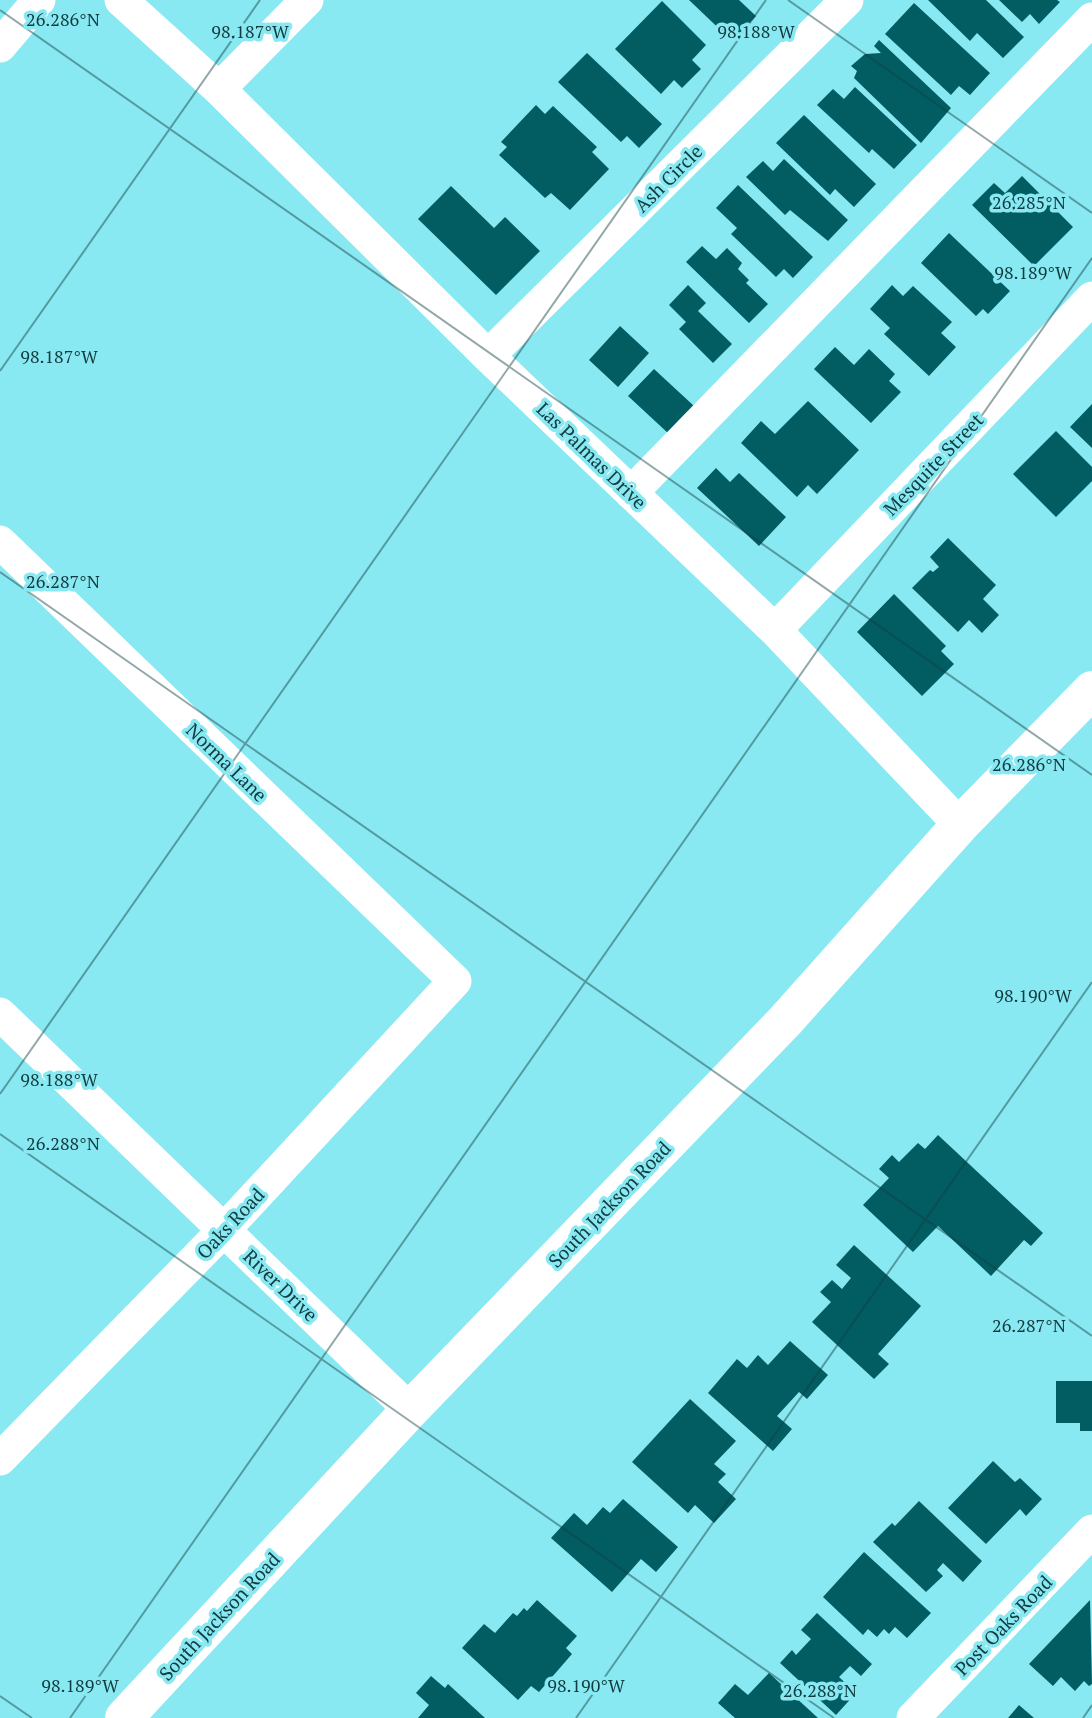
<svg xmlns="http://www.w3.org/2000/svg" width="1092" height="1718" font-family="'PT Serif',serif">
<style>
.building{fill:#025d63}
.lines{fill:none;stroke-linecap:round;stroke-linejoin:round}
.minor{stroke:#fff;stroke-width:33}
.major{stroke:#fff;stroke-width:38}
.ticks{fill:none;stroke:#113b3f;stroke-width:2;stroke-opacity:0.45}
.labels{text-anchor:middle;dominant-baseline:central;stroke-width:7;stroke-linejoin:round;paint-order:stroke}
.street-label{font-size:19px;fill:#113b3f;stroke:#89e9f2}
.ticks-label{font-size:18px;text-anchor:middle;fill:#113b3f;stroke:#89e9f2;stroke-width:7;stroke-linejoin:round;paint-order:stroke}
</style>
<rect width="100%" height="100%" fill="#89e9f2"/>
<path class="building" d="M689 0H739L756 16 732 41Z
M928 0H986L1024 37 1003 58 977 33 970 41Z
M999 0H1057L1060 2 1039 24 1030 14 1022 22Z
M662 1 706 45 692 60 701 69 682 88 674 80 661 94 615 49Z
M914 3 990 73 970 95 959 86 951 95 885 34Z
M879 40 951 108 921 143 854 78 857 71 851 66 865 54 881 53 874 46Z
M587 53 662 124 639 148 627 136 621 142 558 82Z
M855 87 917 145 894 169 872 149 869 153 817 105 833 89 844 99Z
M536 105 545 114 553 106 597 147 592 152 609 169 570 210 551 193 545 198 499 155 507 147 501 142Z
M804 115 876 184 854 207 835 189 830 195 776 143Z
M784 159 848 220 828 241 790 210 785 215 746 177 763 161 773 171Z
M1022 176 1073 227 1034 266 972 205 994 183 1005 193Z
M738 185 813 257 793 278 784 269 776 277 731 234 737 228 716 208Z
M451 186 494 228 505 217 540 251 496 295 418 219Z
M949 233 1010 291 988 314 983 309 976 316 921 263Z
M702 246 716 259 727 248 742 263 738 269 749 280 746 283 768 304 749 323 686 262Z
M688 285 706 303 698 311 732 344 713 363 679 329 686 322 669 305Z
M892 285 903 296 913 286 952 322 941 333 956 347 929 376 884 334 890 328 870 309Z
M620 326 649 353 618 387 589 360Z
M835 347 854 365 869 349 895 374 889 381 901 392 871 423 814 369Z
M654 369 694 406 669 434 628 396Z
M808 401 859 450 817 494 808 485 797 497 741 443 761 421 775 434Z
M1092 404V448L1070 427Z
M1056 431 1092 467V481L1056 517 1013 474Z
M716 468 730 482 739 473 786 517 759 546 697 488Z
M948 538 996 585 983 599 999 615 982 633 969 620 958 632 912 588 930 570 933 572 939 567 930 557Z
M894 594 946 646 941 651 954 664 922 696 857 632Z
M938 1135 1043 1233 1031 1246 1024 1240 991 1276 938 1226 913 1252 863 1205 889 1178 879 1169 892 1155 899 1162 918 1143 925 1149Z
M854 1245 921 1306 878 1354 889 1364 874 1379 812 1322 831 1302 820 1292 832 1280 842 1289 851 1278 836 1265Z
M790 1341 828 1375 807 1399 799 1392 777 1416 792 1429 773 1451 708 1393 737 1359 747 1368 758 1355 768 1365Z
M1056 1381H1092V1431H1080V1423H1056Z
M690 1399 736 1441 714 1464 726 1474 718 1482 736 1499 714 1523 695 1505 688 1513 632 1462Z
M993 1461 1015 1482 1020 1478 1042 1499 1026 1516 1020 1509 986 1544 948 1508Z
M623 1499 678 1547 656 1572 641 1559 612 1592 551 1538 574 1513 587 1525 603 1507 610 1513Z
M919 1501 982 1561 963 1582 943 1563 937 1570 943 1576 926 1592 873 1542 892 1523 895 1526Z
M864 1552 931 1613 907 1638 895 1627 889 1634 884 1629 877 1637 868 1629 863 1635 823 1597Z
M537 1600 577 1636 566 1648 572 1654 539 1692 531 1686 518 1700 462 1648 484 1624 495 1633 513 1613 517 1616 524 1608 527 1611Z
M1090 1600 1092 1684 1089 1686 1084 1681 1075 1691 1061 1677 1053 1686 1029 1664Z
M817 1613 872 1664 861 1676 850 1666 839 1677 856 1693 836 1715 780 1663 792 1650 796 1655 811 1639 801 1630Z
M769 1673 818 1718H735L718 1703 735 1684 748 1695Z
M431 1676 445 1688 448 1684 485 1718H418L429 1705 416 1693Z
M1019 1705 1034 1718H1008Z"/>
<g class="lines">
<path class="minor" d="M121 0 219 89 488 356 775 630 960 825
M0 46 39 0
M219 89 307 0
M488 356 847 0
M631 493 1092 19
M0 542 455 981 224 1230 0 1459
M775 630 1092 298
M0 1014 410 1410
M913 1718 1092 1531"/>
<path class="major" d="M124 1718 410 1410 786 1020 960 825 1092 690"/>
</g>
<path class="ticks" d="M788 0 1092 213M0 10 1092 775M0 371 260 0M0 572 1092 1336M0 1094 766 0M0 1134 834 1718M0 1696 32 1718M70 1718 1092 258M576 1718 1092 982M1083 1718 1092 1705"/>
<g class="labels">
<g class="street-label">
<text transform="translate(668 178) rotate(-45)">Ash Circle</text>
<text transform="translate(592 455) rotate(44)">Las Palmas Drive</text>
<text transform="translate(933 464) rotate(-46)">Mesquite Street</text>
<text transform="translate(227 762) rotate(44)">Norma Lane</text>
<text transform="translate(609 1204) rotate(-46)">South Jackson Road</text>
<text transform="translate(230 1223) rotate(-47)">Oaks Road</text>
<text transform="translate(281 1285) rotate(44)">River Drive</text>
<text transform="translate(219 1616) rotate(-47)">South Jackson Road</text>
<text transform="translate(1003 1625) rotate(-46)">Post Oaks Road</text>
</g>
</g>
<g class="ticks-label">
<text x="63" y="26">26.286°N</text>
<text x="250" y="38">98.187°W</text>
<text x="756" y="38">98.188°W</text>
<text x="1029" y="209">26.285°N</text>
<text x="1033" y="279">98.189°W</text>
<text x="59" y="363">98.187°W</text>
<text x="63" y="588">26.287°N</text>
<text x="1029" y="771">26.286°N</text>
<text x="1033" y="1002">98.190°W</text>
<text x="59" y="1086">98.188°W</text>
<text x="63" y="1150">26.288°N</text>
<text x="1029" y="1332">26.287°N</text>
<text x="80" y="1692">98.189°W</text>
<text x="586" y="1692">98.190°W</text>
<text x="820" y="1697">26.288°N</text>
</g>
</svg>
